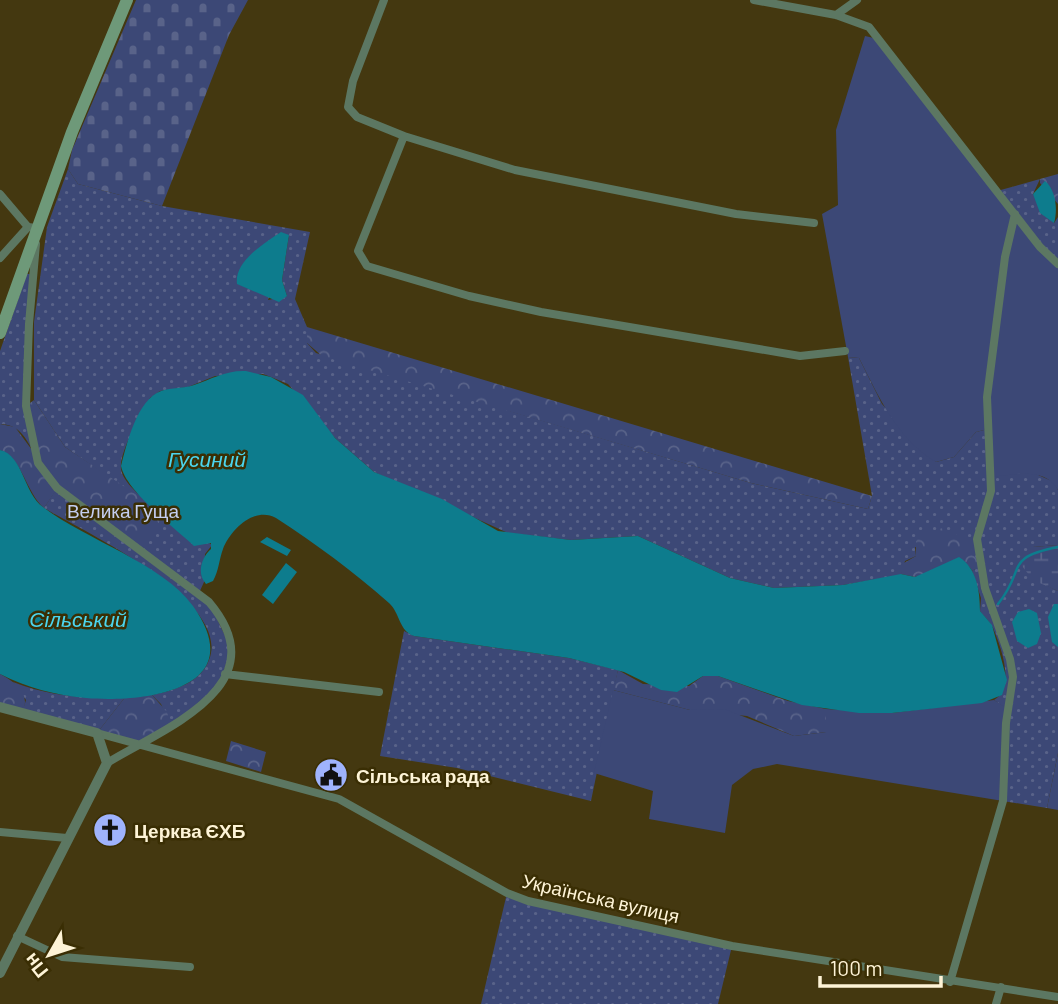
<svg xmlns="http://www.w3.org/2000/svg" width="1058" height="1004" font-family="Barlow,sans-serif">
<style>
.grass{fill:url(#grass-dots);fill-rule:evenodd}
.forest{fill:url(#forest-crowns)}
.wetland{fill:url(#wetland-marsh)}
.cemetery{fill:url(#cemetery-stones)}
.garden{fill:#3c4876}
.water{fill:#0d7c8d}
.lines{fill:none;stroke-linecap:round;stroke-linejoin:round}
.stream{stroke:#0d7c8d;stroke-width:2.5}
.minor{stroke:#5c7762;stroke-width:8}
.tertiary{stroke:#5c7762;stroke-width:10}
.secondary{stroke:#6e9979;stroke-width:12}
.labels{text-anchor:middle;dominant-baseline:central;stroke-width:5;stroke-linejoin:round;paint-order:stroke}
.park-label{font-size:19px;fill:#c4cef0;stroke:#3a2e04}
.poi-label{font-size:19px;font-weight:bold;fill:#fef4d7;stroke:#3a2e04;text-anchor:start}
.street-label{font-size:19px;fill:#fef4d7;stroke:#3a2e04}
.water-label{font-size:21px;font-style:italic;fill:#4bd5ee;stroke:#3a2e04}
</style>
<defs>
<pattern id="grass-dots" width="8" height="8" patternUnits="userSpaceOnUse" patternTransform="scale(1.75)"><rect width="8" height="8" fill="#3c4876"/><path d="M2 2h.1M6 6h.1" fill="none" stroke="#596389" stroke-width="1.8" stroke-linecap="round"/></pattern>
<pattern id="forest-crowns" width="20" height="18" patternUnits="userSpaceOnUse" patternTransform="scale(1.75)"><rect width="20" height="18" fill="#3c4876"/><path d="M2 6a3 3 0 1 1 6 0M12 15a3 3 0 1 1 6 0" fill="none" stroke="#596389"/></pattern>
<pattern id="wetland-marsh" width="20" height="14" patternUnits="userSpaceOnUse" patternTransform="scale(1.75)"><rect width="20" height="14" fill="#3c4876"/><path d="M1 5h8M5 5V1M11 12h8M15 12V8" fill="none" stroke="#596389"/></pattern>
<pattern id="cemetery-stones" width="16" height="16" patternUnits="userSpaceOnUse" patternTransform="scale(1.75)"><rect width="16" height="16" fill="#3c4876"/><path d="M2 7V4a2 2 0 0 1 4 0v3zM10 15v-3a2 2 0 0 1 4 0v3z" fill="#596389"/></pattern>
</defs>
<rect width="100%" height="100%" fill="#443810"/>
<path class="grass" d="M68 169 78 184 162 206 310 232 295 299 307 327V343L316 353 751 483 868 509 872 496 848 357 859 358 882 404 936 462 954 457 976 432 988 429 1036 474 1054 482 1058 490V545L1033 547 1048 586 1058 591V753L1047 808 1003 801 1005 708 994 700C1016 687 1001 647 993 628 990 621 984 617 980 611L981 598 972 571 975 569 915 547 916 556 905 561 901 575 843 585 774 588 730 578 638 536 571 540 508 533 374 472 335 438 288 384 271 377 263 374 215 376 188 387 160 391 150 398C142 414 119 451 121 469 125 496 193 530 212 545L205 554 204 582 199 593 209 602 231 648 219 687 171 727 161 704 152 695C175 690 200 683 209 660 233 601 83 531 44 508L57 488 152 507 65 447 34 400V322L47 227ZM289 235 282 280 287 296 268 300Z
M1040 179 1033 194 1054 223 1058 217V264L997 191Z
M27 274H31L26 406 34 453C26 438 19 424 0 424V351Z
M404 631 414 636 569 658 618 670 591 801 457 768 380 756Z
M13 682C49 696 88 700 126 696L97 733 22 713 26 700Z
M507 893 732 946 718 1004H481Z"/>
<path class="forest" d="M1058 174V214V204L1040 183V179Z
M307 327 872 496 868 509 751 483 322 356 307 343Z
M34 400 65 447 140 497 191 417 152 507 159 525 136 546 57 489 44 508C26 493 22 457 0 450V424L15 427 32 450 26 406Z
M943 528 967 539 977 561 975 569 972 571 967 563 915 577 901 574 902 564 916 556V542L919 535Z
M618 670 643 684 689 686 703 676H718L788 701 826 709V732L794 736 747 716 690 710 613 690Z
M0 674C15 682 32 694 22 713L0 707Z
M152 695 167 712 171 727 140 743 97 733 126 696Z
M231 741 266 752 261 772 226 761Z"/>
<path class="wetland" d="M1058 545V591L1033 580 1019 562 1033 547Z"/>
<path class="cemetery" d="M136 0H248L229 35 162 206 78 184 68 169 72 150Z"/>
<path class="garden" d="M865 36 878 39 1058 264V490C1045 466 1013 475 990 477L988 429 976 432 954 457 936 462C897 439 879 397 859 358L848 357 822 214 838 205 836 130Z
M613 690 690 710 724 709 794 736 826 732V709L892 713 994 700 1005 707 1003 801 777 764 753 769 732 785 725 833 649 819 653 791 594 773Z
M1058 753V810L1047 808Z"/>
<path class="water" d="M1045 181C1056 190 1058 210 1054 223L1040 213 1033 194Z
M281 232 289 235 282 280 287 296 279 302 237 284C234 261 265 243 281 232Z
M246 371 271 377 303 395 335 438 374 472 442 499 498 531 571 540 638 536 730 578 774 588 843 585 901 574 915 577 959 557C977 568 980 592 980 611L992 625 1007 680 1002 695 982 703 892 713H859L802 705 718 676H703L677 692 661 690 624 672 569 658 414 636C399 631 400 613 389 603 353 571 316 544 276 518 255 506 231 529 223 549 219 560 219 570 213 581L206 584C196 573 202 557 211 549V543L194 546C175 528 126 491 121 466 127 443 137 400 161 391 172 387 183 389 194 385 212 379 226 370 246 371Z
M0 450C23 455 24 494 43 507 84 539 162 563 193 606 252 689 146 703 86 698 55 695 28 688 0 674Z
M267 537 291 550 287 556 260 542Z
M286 563 297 572 273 604 262 595Z
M1054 604H1058V647L1052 642 1048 617Z
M1029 609 1037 613 1041 633 1037 644 1028 648 1017 641 1012 622 1018 612Z"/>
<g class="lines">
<path class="stream" d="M998 604C1027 568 1003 558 1058 547"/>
<path class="minor" d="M384 0 353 81 348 107 357 117 404 136 358 251 367 266 469 296 541 312 800 356 845 351
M754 0 836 15 869 27 1040 247 1058 264
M836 15 857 0
M404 136 515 170 736 214 814 223
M0 194 28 227 37 228V231
M36 244 29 324 26 406 38 463 57 488 209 602C280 686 164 728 107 763
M0 258 28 227
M225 674 379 692
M97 733 339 799 507 893 528 901 732 946 1058 997
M0 832 67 838
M17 936 62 957 190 967
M950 982 1003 801 1006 723 1013 677 1010 659 985 588 977 539 991 491 987 397 1005 257 1015 214
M996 1004 1001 987"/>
<path class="tertiary" d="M0 707 97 733 107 763 0 973"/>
<path class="secondary" d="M0 333 72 132 127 0"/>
</g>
<defs>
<g id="civic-disc" transform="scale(1.75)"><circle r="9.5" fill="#9fb3fd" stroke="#3a2e04"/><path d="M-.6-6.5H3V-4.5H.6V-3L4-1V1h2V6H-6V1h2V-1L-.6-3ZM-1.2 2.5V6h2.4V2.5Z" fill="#111"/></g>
<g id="church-disc" transform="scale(1.75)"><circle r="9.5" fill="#9fb3fd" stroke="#3a2e04"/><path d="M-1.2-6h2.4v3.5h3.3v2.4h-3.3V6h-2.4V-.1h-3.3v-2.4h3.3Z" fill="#111"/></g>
</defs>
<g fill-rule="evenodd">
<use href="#civic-disc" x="331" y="775"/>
<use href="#church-disc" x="110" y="830"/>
</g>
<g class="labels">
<g class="park-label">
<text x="123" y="510">Велика Гуща</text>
</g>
<g class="poi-label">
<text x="356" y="775">Сільська рада</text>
<text x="134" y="830">Церква ЄХБ</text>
</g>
<g class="street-label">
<text transform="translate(601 898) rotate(13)">Українська вулиця</text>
</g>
<g class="water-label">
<text x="207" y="458">Гусиний</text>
<text x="78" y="618">Сільський</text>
</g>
</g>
<g transform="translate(49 955) rotate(231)" stroke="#3a2e04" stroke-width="5" paint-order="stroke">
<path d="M0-5L12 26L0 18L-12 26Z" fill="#fef4d7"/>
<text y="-10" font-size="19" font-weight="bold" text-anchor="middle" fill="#fef4d7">Пн</text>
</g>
<path d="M820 976v10h121v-10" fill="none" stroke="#fef4d7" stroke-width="3.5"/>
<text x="830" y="976" font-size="21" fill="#fef4d7" stroke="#3a2e04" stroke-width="5" paint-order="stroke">100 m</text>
</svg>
